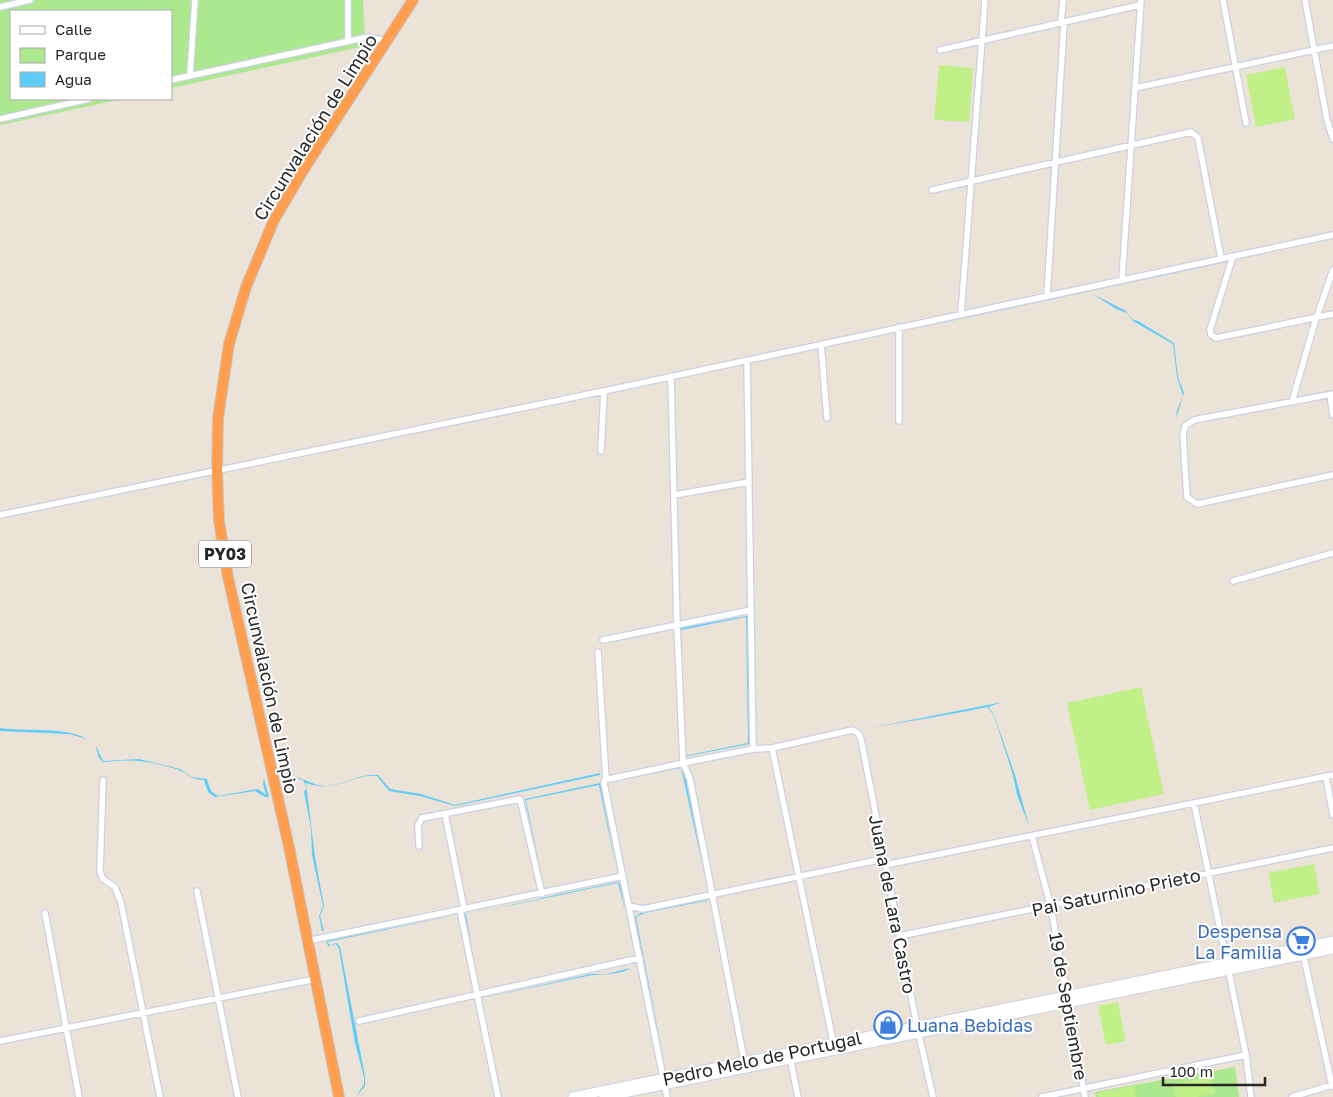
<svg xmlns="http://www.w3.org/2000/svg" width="1333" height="1097" font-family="'Golos Text',sans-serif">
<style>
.green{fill:#abe88e}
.pitch{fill:#c2f088}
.water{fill:#5fcdf8;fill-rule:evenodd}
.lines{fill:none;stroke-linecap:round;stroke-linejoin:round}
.street-casing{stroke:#ccd0e2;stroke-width:8}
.secondary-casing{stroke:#ccd0e2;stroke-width:11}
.highway-casing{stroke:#c7c7c7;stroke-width:12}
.street{stroke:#fff;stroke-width:5.5}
.secondary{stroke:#fff;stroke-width:9}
.highway{stroke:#ff9e4e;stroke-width:10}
.labels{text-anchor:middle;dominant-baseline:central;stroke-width:4;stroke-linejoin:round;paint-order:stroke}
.shield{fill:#fff;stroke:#686868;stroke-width:1}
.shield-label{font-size:16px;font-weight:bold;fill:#272727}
.street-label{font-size:18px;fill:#272727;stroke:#fff}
.shop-label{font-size:18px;fill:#366cbe;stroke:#fff;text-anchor:end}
</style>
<rect width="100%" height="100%" fill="#ebe3d7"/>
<path class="green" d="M0 0H363L365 46 171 88V11H11V99H122L0 125Z
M1235 1067 1239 1097H1096L1095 1092Z"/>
<path class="pitch" d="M939 65 973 68 969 122 934 120Z
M1285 67 1295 119 1256 127 1246 75Z
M1141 687 1164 794 1090 810 1067 703Z
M1314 864 1320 894 1274 903 1268 873Z
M1118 1002 1126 1041 1106 1045 1098 1006Z
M1211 1076 1215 1093 1197 1097H1176L1173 1084Z
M1134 1086 1136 1097H1099L1098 1093Z"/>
<path class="water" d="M1226 261V262L914 329Z
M1093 294 1126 311 1133 320 1138 321 1174 343 1178 377 1184 393 1176 418 1177 410 1183 396 1177 377 1173 344 1133 321 1127 313 1116 309Z
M747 616 749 744 683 757 680 628ZM746 617 748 743 684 756 681 630Z
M1003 702 988 707 994 715 1015 775 1029 826 1017 795 1013 775 994 716 987 707C946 716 906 721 865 729Z
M0 728C26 732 64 726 87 739L69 734 0 731Z
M95 744 103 761 139 759 180 769 192 777 207 779 211 791 218 796 258 789 266 795 263 784 264 779 269 797H265L255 791 215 797 208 792 204 780C188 779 189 773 176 769 145 760 135 759 103 762L99 758Z
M681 767 686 781 708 890 681 768 608 782Z
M282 771 293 773 295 777C306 779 316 787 328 786 345 784 361 773 378 775L390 789 421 794 455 805 600 773V775L455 806 420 796 389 791 377 776C349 774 339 794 306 783L315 857 324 906 320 916 324 931H322L319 916 323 906 312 855 311 828 304 792 307 788 303 780 295 778 293 774 275 772Z
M600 783 617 873 599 785 526 800 544 888 525 799Z
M618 882 620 884 625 911 618 883C567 893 517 905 466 914L473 954 465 914C516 905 566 892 618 882Z
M705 900 710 903 705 901 645 913 636 917 666 1072 635 917 641 913Z
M457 915 327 942 330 945 337 943 340 947 365 1076V1086L356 1097 364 1084V1077L355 1043 339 949 336 944 328 946 326 941Z
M631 968C620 975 604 974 592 975L483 998 591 974H606Z"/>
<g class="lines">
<g class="street-casing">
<path id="street" d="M348 0V41
M1223 0 1246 123
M1305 0 1327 120 1333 139
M0 7 30 0
M1061 23 1063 0
M940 50 1140 5
M190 76 195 0
M171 80 368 37 387 41
M1135 88 1333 46
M0 119 89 99
M932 190 1191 132 1198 138 1221 258
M1233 256 1210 330 1211 335 1216 338 1333 314
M1122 279 1141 0
M1047 296 1064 23
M961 314 985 0
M821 344 827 418
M747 360 753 749
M671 376 677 625 683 763 690 779 745 1065
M1333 394 1194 420 1185 426 1183 435 1187 497 1197 504 1333 475
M1330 395 1333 415
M1292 402 1314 325 1333 270
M899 421V327
M601 451 604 391
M674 495 749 482
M0 515 604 391 1333 235
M1233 581 1333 553
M603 640 751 610
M598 652 606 779
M772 748 834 1046
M1326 777 1333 815
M103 780 100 872 103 879 115 887 121 903 160 1097
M1194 803 1246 1055 1251 1097
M445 814 464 909
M1032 836 1051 908 1085 1097
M419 846 418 825 422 818 520 799 542 894
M885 865 1333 775
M197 891 238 1097
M629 906 643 909 883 859
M460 910 498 1097
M45 913 79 1097
M899 936 1333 848
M307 941 623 876
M1303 953 1332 1086
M359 1021 640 958
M0 1041 316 979
M790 1057 798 1097
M667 1097 604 783 605 780 683 763 753 749 772 748 852 730 858 733 861 739 917 1026 933 1097
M1042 1097 1246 1055
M1292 1097 1333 1085"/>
</g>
<g class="secondary-casing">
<path id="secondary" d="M573 1097 1333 941
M604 1097 1333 949"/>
</g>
<g class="highway-casing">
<path id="highway" d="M339 1097 289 847 228 577 219 521 217 471 218 418 229 344 246 287 274 220 304 169 413 0"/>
</g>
<use href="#street" class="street"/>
<use href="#secondary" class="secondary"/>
<use href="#highway" class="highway"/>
</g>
<defs>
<g id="supermarket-ring" transform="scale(1.4375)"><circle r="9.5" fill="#fff" stroke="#3f7fe0" stroke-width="1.5"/><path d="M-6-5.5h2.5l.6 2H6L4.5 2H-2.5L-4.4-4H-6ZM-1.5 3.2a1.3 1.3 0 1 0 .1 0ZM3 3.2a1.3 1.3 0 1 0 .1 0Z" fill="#3f7fe0"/></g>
<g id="shop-ring" transform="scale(1.4375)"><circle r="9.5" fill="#fff" stroke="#3f7fe0" stroke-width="1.5"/><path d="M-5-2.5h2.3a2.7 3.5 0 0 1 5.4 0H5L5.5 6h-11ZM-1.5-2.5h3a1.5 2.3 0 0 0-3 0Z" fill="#3f7fe0"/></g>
</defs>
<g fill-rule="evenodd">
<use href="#supermarket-ring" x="1301" y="941"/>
<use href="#shop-ring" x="888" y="1025"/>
</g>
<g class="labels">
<rect class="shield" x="199" y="540.5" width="52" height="27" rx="4"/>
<g class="shield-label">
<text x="225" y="554">PY03</text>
</g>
<g class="street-label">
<text transform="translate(315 127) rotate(-58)">Circunvalación de Limpio</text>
<text transform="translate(270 688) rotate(78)">Circunvalación de Limpio</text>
<text transform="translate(1116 892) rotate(-12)">Pai Saturnino Prieto</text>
<text transform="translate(893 904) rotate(79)">Juana de Lara Castro</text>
<text transform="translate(1069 1006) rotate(80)">19 de Septiembre</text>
<text transform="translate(762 1058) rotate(-12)">Pedro Melo de Portugal</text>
</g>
<g class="shop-label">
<text x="1282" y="931">Despensa<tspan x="1282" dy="21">La Familia</tspan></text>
<text x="907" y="1025" text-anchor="start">Luana Bebidas</text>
</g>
</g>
<rect x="10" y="10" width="162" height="90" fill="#ffffff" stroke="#a9a9a9"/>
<rect x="20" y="26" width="25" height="8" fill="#ffffff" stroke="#a9a9a9"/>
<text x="55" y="35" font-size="15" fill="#272727">Calle</text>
<rect x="20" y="48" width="25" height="15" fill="#abe88e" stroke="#a9a9a9"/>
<text x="55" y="60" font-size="15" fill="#272727">Parque</text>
<rect x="20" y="72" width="25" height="15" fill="#5fcdf8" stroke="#a9a9a9"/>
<text x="55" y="85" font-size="15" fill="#272727">Agua</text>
<path d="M1163 1077v8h102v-8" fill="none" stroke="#272727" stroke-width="2.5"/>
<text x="1170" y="1077" font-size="15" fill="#272727" stroke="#ffffff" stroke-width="4" paint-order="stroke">100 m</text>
</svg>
